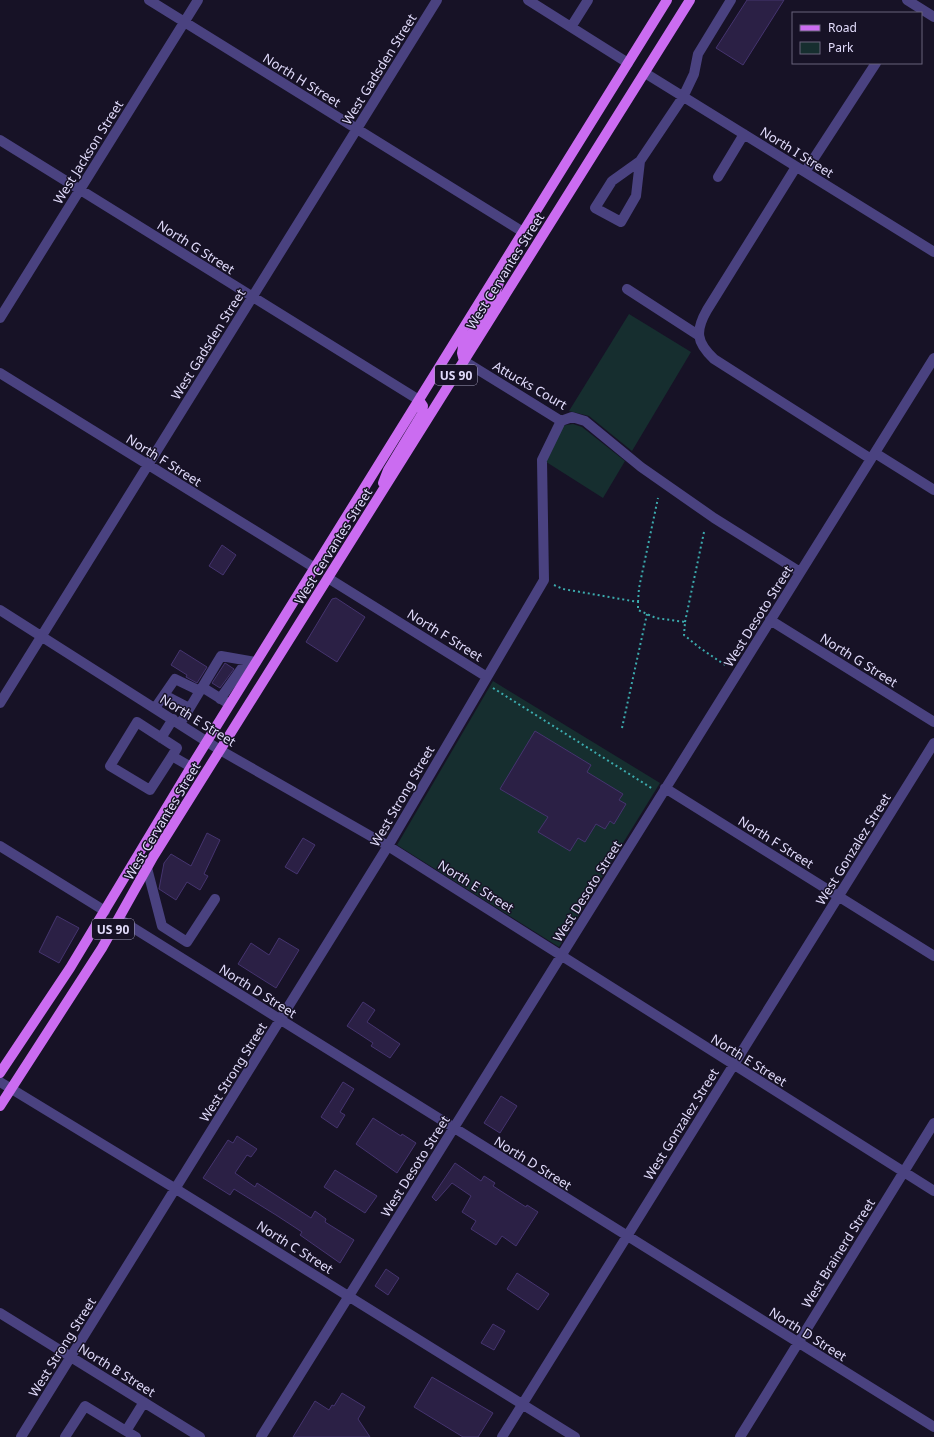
<svg xmlns="http://www.w3.org/2000/svg" width="934" height="1437" font-family="'Noto Sans',sans-serif">
<style>
.green{fill:#162e2f}
.building{fill:#2b2045;stroke:#45346f}
.lines{fill:none;stroke-linecap:round;stroke-linejoin:round}
.path{stroke:#3cabae;stroke-width:2;stroke-dasharray:2 3;stroke-linecap:butt}
.minor{stroke:#4a4280;stroke-width:10}
.major{stroke:#cb6cf1;stroke-width:10}
.labels{text-anchor:middle;dominant-baseline:central;stroke-width:3;stroke-linejoin:round;paint-order:stroke}
.shield{fill:#171226;stroke:#a49fbb;stroke-width:1}
.shield-label{font-size:12px;font-weight:bold;fill:#e1dbfb}
.street-label{font-size:13px;fill:#e1dbfb;stroke:#171226}
</style>
<rect width="100%" height="100%" fill="#171226"/>
<path class="green" d="M629 314 691 352 632 451 589 416 569 411Z
M573 424 582 427 625 461 603 498 540 458 560 426Z
M493 681 660 783 559 947 397 845Z"/>
<path class="building" d="M747 0H784L743 65 716 48Z
M222 545 236 555 223 575 209 566Z
M336 598 365 617 337 662 306 642 332 599Z
M180 650 207 667 197 683 186 677 187 675 171 665Z
M225 663 234 669 220 688 212 683Z
M535 731 591 765 587 772 623 794 619 800 626 804 614 824 610 821 605 829 596 824 585 842 578 838 570 851 538 832 548 817 500 789Z
M207 833 220 840 204 874 208 876 200 890 187 882 176 900 159 889 164 863 171 854 191 866Z
M303 838 315 845 297 874 285 867Z
M57 916 79 928 59 963 39 952Z
M279 938 299 950 276 988 238 964 251 943 269 955Z
M363 1002 375 1010 367 1022 400 1044 390 1058 371 1046 373 1043 347 1026Z
M343 1082 354 1089 340 1112 345 1115 337 1128 321 1117Z
M501 1096 517 1106 500 1133 484 1123Z
M373 1118 401 1136 402 1134 416 1143 397 1173 356 1144Z
M237 1136 257 1149 251 1157 247 1155 235 1173 255 1187 257 1183 311 1218 315 1211 326 1219 325 1222 354 1240 340 1263 300 1235 302 1232 276 1215 234 1189 230 1195 203 1178 228 1140 233 1143Z
M455 1163 481 1181 484 1176 495 1183 493 1186 507 1195 526 1207 527 1205 538 1212 516 1246 502 1236 496 1245 471 1229 476 1221 462 1212 471 1196 452 1183 436 1201 432 1197Z
M335 1170 377 1196 365 1213 324 1187Z
M386 1269 399 1278 388 1295 375 1286Z
M517 1273 549 1294 538 1310 507 1289Z
M493 1324 505 1331 494 1350 481 1343Z
M432 1377 493 1413 478 1437H463L414 1407Z
M342 1393 365 1407 358 1419 370 1437H293L315 1401 329 1410 332 1405 334 1406Z"/>
<g class="lines">
<path class="path" d="M554 585 563 589 638 602V610L656 618 685 622 684 635 700 648 725 665
M638 602 639 588 658 498
M685 622 704 532
M493 688 653 789
M622 728 647 614"/>
<path class="minor" d="M149 0 523 232
M528 0 628 63
M907 0 934 17
M571 27 588 0
M645 73 934 252
M0 140 419 400
M640 161 612 181 595 208 621 222 636 196 640 161 683 97 694 74 698 54 731 0
M796 167 707 310C695 331 696 342 714 359L871 459
M805 172 876 63
M718 177 744 134
M627 289 698 335
M0 318 198 0
M464 361 561 421 572 417 585 421 641 467 714 518 800 572
M0 373 315 568
M875 453 934 490
M328 578 487 677
M0 610 220 750 388 846 934 1191
M770 620 934 722
M202 687 226 702
M164 695 189 708
M220 699 247 661
M0 703 437 0
M155 708 175 679 200 691
M180 724 221 656 256 662
M161 738 173 719
M172 756 177 748 137 722 110 766 150 790 172 756 191 767
M665 788 934 956
M0 846 105 911
M147 868 162 926 187 942 215 899
M119 919 934 1427
M0 1082 176 1189 575 1437
M0 1313 200 1437
M126 1431 136 1437
M21 1437 388 846 544 580 542 460 561 421
M65 1437 85 1406 126 1431 144 1402
M261 1437 934 358
M502 1437 934 743
M740 1437 934 1123"/>
<path class="major" d="M464 361 462 353 463 347C479 322 499 297 502 268
M383 483 388 470 422 414 423 406 419 400
M0 1073 70 968 191 767 667 0
M0 1106 102 948 153 857 690 0"/>
</g>
<g class="labels">
<g class="shield">
<rect x="435" y="365" width="42" height="20" rx="3"/>
<rect x="92" y="919" width="42" height="20" rx="3"/>
</g>
<g class="shield-label">
<text x="456" y="375">US 90</text>
<text x="113" y="929">US 90</text>
</g>
<g class="street-label">
<text transform="translate(379 69) rotate(-58)">West Gadsden Street</text>
<text transform="translate(302 80) rotate(32)">North H Street</text>
<text transform="translate(88 152) rotate(-58)">West Jackson Street</text>
<text transform="translate(797 152) rotate(32)">North I Street</text>
<text transform="translate(196 247) rotate(32)">North G Street</text>
<text transform="translate(505 271) rotate(-58)">West Cervantes Street</text>
<text transform="translate(208 344) rotate(-58)">West Gadsden Street</text>
<text transform="translate(530 385) rotate(30)">Attucks Court</text>
<text transform="translate(164 460) rotate(32)">North F Street</text>
<text transform="translate(333 546) rotate(-58)">West Cervantes Street</text>
<text transform="translate(758 616) rotate(-58)">West Desoto Street</text>
<text transform="translate(445 635) rotate(32)">North F Street</text>
<text transform="translate(859 660) rotate(32)">North G Street</text>
<text transform="translate(198 720) rotate(32)">North E Street</text>
<text transform="translate(402 796) rotate(-60)">West Strong Street</text>
<text transform="translate(162 821) rotate(-59)">West Cervantes Street</text>
<text transform="translate(776 842) rotate(32)">North F Street</text>
<text transform="translate(853 849) rotate(-58)">West Gonzalez Street</text>
<text transform="translate(476 886) rotate(32)">North E Street</text>
<text transform="translate(587 891) rotate(-58)">West Desoto Street</text>
<text transform="translate(258 991) rotate(32)">North D Street</text>
<text transform="translate(749 1060) rotate(32)">North E Street</text>
<text transform="translate(233 1072) rotate(-58)">West Strong Street</text>
<text transform="translate(681 1124) rotate(-58)">West Gonzalez Street</text>
<text transform="translate(533 1163) rotate(32)">North D Street</text>
<text transform="translate(415 1166) rotate(-58)">West Desoto Street</text>
<text transform="translate(295 1247) rotate(32)">North C Street</text>
<text transform="translate(838 1253) rotate(-58)">West Brainerd Street</text>
<text transform="translate(808 1334) rotate(32)">North D Street</text>
<text transform="translate(62 1347) rotate(-58)">West Strong Street</text>
<text transform="translate(117 1370) rotate(32)">North B Street</text>
</g>
</g>
<rect x="792" y="12" width="130" height="52" fill="#171226" stroke="#68627b"/>
<rect x="800" y="25" width="20" height="6" fill="#cb6cf1" stroke="#68627b"/>
<text x="828" y="32" font-size="12" fill="#e1dbfb">Road</text>
<rect x="800" y="42" width="20" height="12" fill="#162e2f" stroke="#68627b"/>
<text x="828" y="52" font-size="12" fill="#e1dbfb">Park</text>
</svg>
